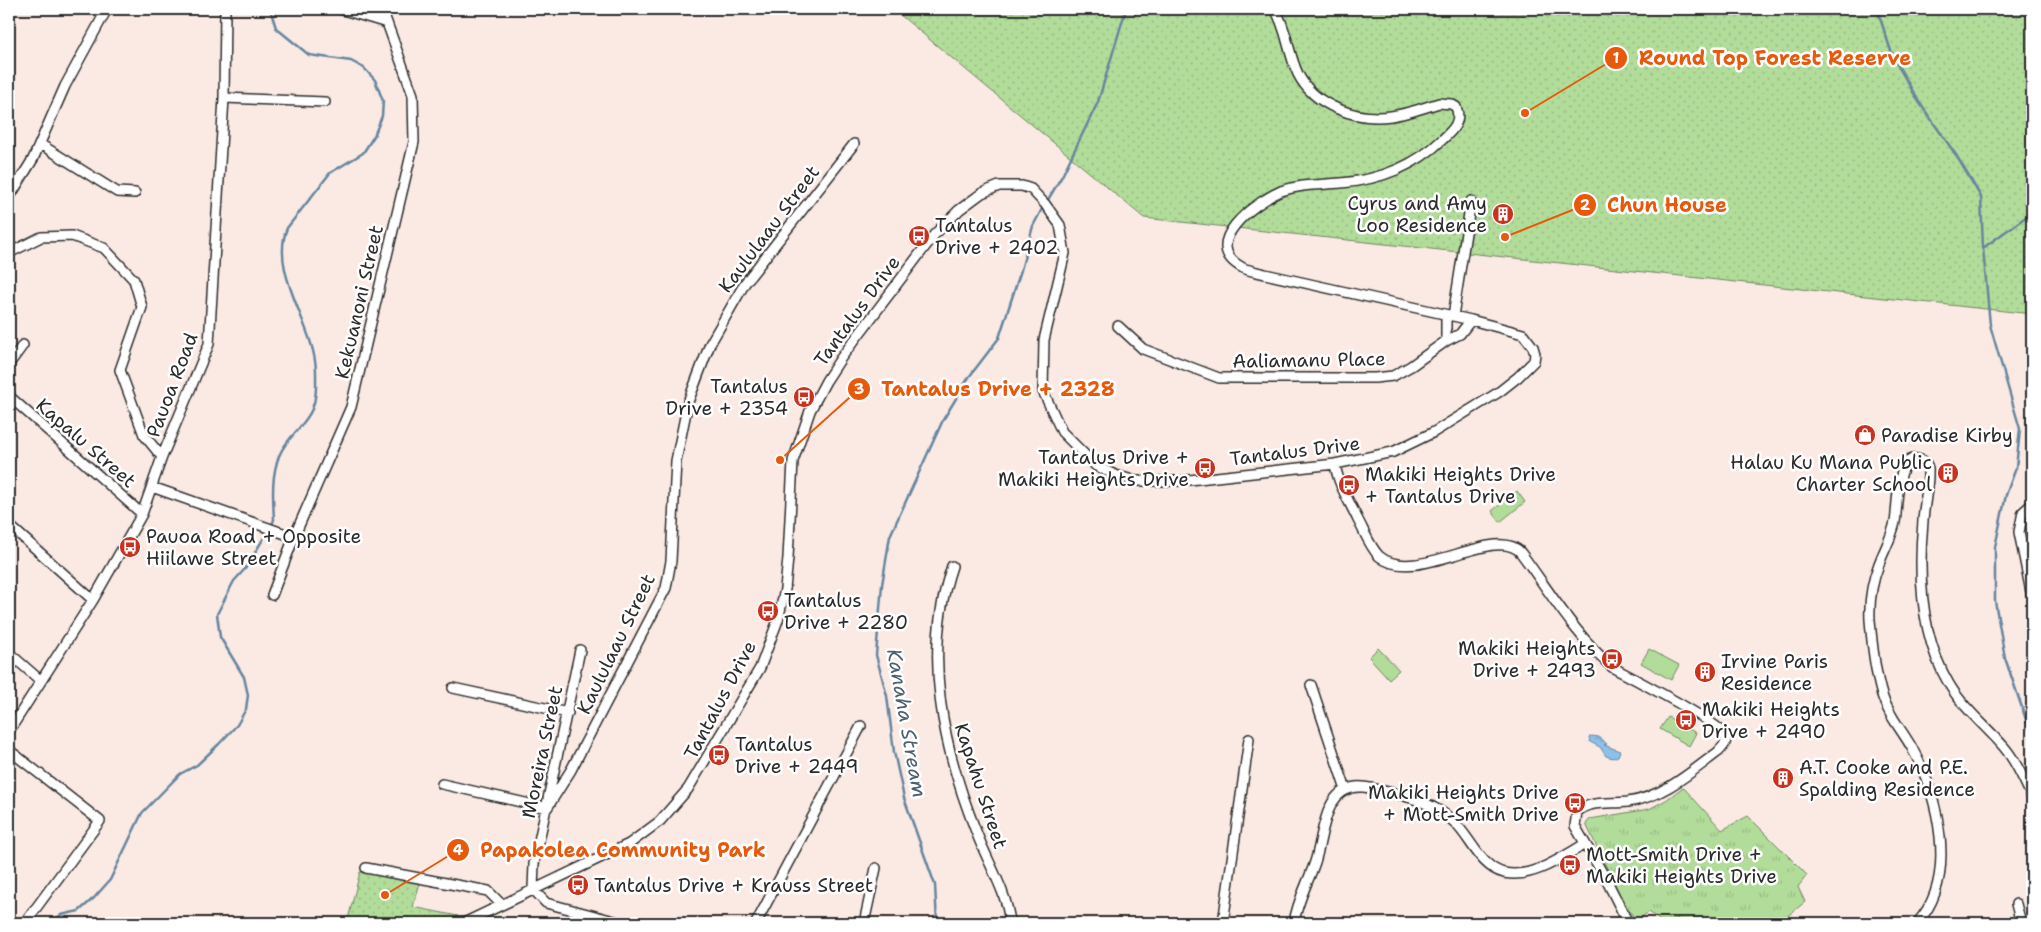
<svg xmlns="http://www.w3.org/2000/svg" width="2041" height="932" font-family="'Shantell Sans',sans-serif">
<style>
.grass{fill:url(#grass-tufts);stroke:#6e8462}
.park{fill:url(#park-dots);stroke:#6e8462}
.garden{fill:#b2dc99;stroke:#6e8462}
.water{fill:url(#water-ripples);stroke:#66859e}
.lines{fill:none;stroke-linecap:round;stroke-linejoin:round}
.stream{stroke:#66859e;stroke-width:2.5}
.minor-casing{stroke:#2b2b2b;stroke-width:12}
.minor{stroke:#fff;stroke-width:9}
.labels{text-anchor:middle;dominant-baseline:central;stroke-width:5;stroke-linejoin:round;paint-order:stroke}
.poi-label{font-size:19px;fill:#2b2b2b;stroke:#fff;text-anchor:start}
.street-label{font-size:19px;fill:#2b2b2b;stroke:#fff}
.water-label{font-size:20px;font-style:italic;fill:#4d606e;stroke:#fff}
.leader{fill:none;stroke:#e8590c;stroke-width:2}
.callout-dot{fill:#e8590c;stroke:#fff;stroke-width:2}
.mark-label{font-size:15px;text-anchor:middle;font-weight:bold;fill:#fff}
.callout-label{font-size:20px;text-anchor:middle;font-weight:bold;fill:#e8590c;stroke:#fff;stroke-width:5;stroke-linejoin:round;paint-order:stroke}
</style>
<defs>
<pattern id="grass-tufts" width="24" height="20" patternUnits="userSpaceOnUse" patternTransform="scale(1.25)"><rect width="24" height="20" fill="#b2dc99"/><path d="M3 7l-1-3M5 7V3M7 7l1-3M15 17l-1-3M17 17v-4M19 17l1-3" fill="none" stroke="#99bd84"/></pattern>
<pattern id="park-dots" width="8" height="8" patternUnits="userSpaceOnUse" patternTransform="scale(1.25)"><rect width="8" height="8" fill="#b2dc99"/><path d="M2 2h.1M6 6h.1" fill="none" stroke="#99bd84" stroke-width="1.8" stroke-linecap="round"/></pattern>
<pattern id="water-ripples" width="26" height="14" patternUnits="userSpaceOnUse" patternTransform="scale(1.25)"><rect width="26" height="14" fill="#8dc1ea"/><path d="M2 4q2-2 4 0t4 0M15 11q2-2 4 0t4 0" fill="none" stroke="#739dbe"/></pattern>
</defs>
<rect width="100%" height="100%" fill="#fbeae4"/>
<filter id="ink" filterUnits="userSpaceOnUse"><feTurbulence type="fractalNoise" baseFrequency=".02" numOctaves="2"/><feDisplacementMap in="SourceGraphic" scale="10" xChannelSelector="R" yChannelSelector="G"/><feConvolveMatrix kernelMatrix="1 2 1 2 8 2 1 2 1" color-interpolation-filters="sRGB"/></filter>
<g filter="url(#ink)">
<path class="grass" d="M1683 787 1722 830 1748 816 1807 875 1798 887 1805 902 1779 923H1682L1677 918 1675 923H1663L1649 912 1636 921 1620 896 1586 824 1590 819 1649 809 1666 800Z"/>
<path class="park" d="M893 9H2032V314L1144 218Z
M360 872 420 883 413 907 458 916 449 923H347Z"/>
<path class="garden" d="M1517 491 1525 502 1500 522 1492 511Z
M1378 648 1399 670 1389 679 1369 657Z
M1649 649 1679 665 1671 680 1641 663Z
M1668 717 1696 733 1689 746 1660 729Z"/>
<path class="water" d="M1592 736 1599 737 1607 744 1604 745 1620 751 1618 756 1613 758 1606 756 1600 747 1590 742 1589 737Z"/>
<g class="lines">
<path class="stream" d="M270 9 276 28 309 55 351 61 364 68 375 80 383 101 382 116 374 136 363 153 330 173 287 228C269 273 315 326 316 371 316 384 317 397 312 409 305 426 286 438 279 456 271 477 273 498 274 520L271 526
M1877 9 1893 57 1919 102 1956 155 1981 197 1983 248 1990 325 2020 429 2016 468 2006 495 1995 547V601L2005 658 2032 737
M1046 203 1062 176 1098 102 1126 9
M1983 248 2027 216 2032 199
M49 923 61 915 79 911 94 898 110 880 142 813 180 774 197 765 219 744 237 725 246 709 248 695 244 677 220 637 217 614 234 581 245 569 268 531
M937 923 935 885 904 798 894 752 887 696 876 655 882 585 890 536 943 420 969 377 999 338 1021 270 1033 226 1043 207"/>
<g class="minor-casing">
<path id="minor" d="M340 9 387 23
M224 98 325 102
M40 144 117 192 135 193
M9 198 33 159 65 86 107 9
M9 253 41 237 72 236 104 248 134 280 142 307 120 370 144 435 162 457
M1453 316 1471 201
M1118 326 1143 349 1219 378H1375L1393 376 1411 366 1446 341 1460 334 1471 320
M1446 341V315
M9 364 23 345
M9 396 142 514
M1335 464C1338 484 1349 501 1358 520 1364 531 1370 547 1379 556 1415 587 1497 523 1521 553 1550 592 1575 635 1612 667 1630 677 1720 723 1725 735 1728 742 1723 747 1718 752 1691 772 1663 797 1628 802 1611 804 1590 800 1577 812L1575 826 1607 881 1628 923
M152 487 294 537
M2032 504 2023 512 2019 532 2032 597
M9 525 93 600
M952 566C922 655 943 749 977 834 988 863 1007 892 1010 923
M272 595 294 537 351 407 414 142 413 95 382 9
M2032 610V634
M580 650 534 864 533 889 546 903 622 923
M9 653 41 681
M1311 685 1346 790
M453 688 568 713
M9 731 93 600 142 514 162 457 209 344 224 98 225 9
M9 750 100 821 25 923
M442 784 547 808 571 770 666 588 671 561 676 461 688 402 710 344 745 283 854 144
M366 868 488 891 501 904
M2016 904 2021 923
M464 923 629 844 660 821 688 789 760 668 778 620 785 589 788 558 793 461 810 411 826 381 841 358 934 235 959 210 982 193 999 186H1022L1031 189 1045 204 1060 225 1065 253 1044 340 1043 391 1062 432 1096 466 1115 475 1136 481H1180L1335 464 1393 452 1434 432 1499 392 1518 377 1534 361 1535 354 1533 347 1523 334 1471 320 1265 274C1258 272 1250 271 1243 268 1197 244 1256 202 1281 191 1301 184 1320 185 1341 183 1379 180 1415 166 1443 139 1453 130 1462 121 1456 107L1451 104 1439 103C1423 108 1407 114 1391 116 1357 121 1314 106 1298 74 1288 53 1287 29 1275 9
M756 923 861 726
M864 923 876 868
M1223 923 1249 739
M1294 923C1297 901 1308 883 1315 862 1324 835 1323 784 1363 787 1373 788 1383 791 1393 793 1416 798 1437 806 1454 822 1471 838 1480 867 1504 873 1533 879 1562 857 1585 844
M1917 923C1959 878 1938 796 1912 748 1902 730 1888 715 1882 695 1875 672 1872 644 1870 620 1869 601 1872 582 1879 564 1884 550 1892 537 1895 522 1898 508 1895 450 1921 460 1925 461 1927 464 1928 468 1929 486 1924 504 1923 521 1918 575 1921 637 1949 684 1963 708 1986 726 2004 747 2016 761 2024 780 2032 797"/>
</g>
<use href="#minor" class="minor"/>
</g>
</g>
<defs>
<g id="building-disc" transform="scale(1.125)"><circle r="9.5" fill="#c8321e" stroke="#fff"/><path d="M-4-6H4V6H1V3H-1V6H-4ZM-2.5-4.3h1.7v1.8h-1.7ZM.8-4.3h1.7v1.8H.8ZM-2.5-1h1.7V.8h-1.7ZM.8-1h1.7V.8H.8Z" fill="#fff"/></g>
<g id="bus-disc" transform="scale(1.125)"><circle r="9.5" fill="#c8321e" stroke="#fff"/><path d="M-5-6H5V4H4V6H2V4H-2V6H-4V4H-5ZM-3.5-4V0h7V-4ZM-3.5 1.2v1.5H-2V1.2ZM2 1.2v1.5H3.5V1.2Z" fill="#fff"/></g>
<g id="shop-disc" transform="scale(1.125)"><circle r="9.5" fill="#c8321e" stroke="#fff"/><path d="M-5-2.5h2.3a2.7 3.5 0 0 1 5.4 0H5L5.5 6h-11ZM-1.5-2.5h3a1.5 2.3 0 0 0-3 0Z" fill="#fff"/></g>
</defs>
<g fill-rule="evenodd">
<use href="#building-disc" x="1503" y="214"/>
<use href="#bus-disc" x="919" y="236"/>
<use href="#bus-disc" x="804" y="397"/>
<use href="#shop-disc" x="1865" y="435"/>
<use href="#bus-disc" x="1205" y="468"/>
<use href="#building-disc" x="1948" y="473"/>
<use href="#bus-disc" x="1349" y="485"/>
<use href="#bus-disc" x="130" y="547"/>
<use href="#bus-disc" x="768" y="611"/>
<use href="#bus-disc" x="1612" y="659"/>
<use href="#building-disc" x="1705" y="672"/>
<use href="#bus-disc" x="1686" y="720"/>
<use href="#bus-disc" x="719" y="755"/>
<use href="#building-disc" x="1783" y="778"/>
<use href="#bus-disc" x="1575" y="803"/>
<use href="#bus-disc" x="1570" y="865"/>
<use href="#bus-disc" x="578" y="885"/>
</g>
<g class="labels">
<g class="poi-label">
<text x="1487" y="203" text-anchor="end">Cyrus and Amy<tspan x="1487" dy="22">Loo Residence</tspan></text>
<text x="935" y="225">Tantalus<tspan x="935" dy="22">Drive + 2402</tspan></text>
<text x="788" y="386" text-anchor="end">Tantalus<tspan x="788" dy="22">Drive + 2354</tspan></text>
<text x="1881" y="435">Paradise Kirby</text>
<text x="1189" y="457" text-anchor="end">Tantalus Drive +<tspan x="1189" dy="22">Makiki Heights Drive</tspan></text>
<text x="1932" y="462" text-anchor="end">Halau Ku Mana Public<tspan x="1932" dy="22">Charter School</tspan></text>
<text x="1365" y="474">Makiki Heights Drive<tspan x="1365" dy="22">+ Tantalus Drive</tspan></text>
<text x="146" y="536">Pauoa Road + Opposite<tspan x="146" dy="22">Hiilawe Street</tspan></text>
<text x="784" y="600">Tantalus<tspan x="784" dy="22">Drive + 2280</tspan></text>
<text x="1596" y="648" text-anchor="end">Makiki Heights<tspan x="1596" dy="22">Drive + 2493</tspan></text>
<text x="1721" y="661">Irvine Paris<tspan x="1721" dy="22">Residence</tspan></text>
<text x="1702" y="709">Makiki Heights<tspan x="1702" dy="22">Drive + 2490</tspan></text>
<text x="735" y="744">Tantalus<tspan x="735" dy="22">Drive + 2449</tspan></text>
<text x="1799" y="767">A.T. Cooke and P.E.<tspan x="1799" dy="22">Spalding Residence</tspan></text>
<text x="1559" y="792" text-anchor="end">Makiki Heights Drive<tspan x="1559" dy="22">+ Mott-Smith Drive</tspan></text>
<text x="1586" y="854">Mott-Smith Drive +<tspan x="1586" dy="22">Makiki Heights Drive</tspan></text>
<text x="594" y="885">Tantalus Drive + Krauss Street</text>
</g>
<g class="street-label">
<text transform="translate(769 229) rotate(-53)">Kaululaau Street</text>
<text transform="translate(359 302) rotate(-77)">Kekuanoni Street</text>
<text transform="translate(857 311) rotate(-54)">Tantalus Drive</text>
<text transform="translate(1309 360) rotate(-1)">Aaliamanu Place</text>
<text transform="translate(172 385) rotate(-69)">Pauoa Road</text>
<text transform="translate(86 443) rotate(41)">Kapalu Street</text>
<text transform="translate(1295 451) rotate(-7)">Tantalus Drive</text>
<text transform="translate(616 644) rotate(-64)">Kaululaau Street</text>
<text transform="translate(720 700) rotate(-62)">Tantalus Drive</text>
<text transform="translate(542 752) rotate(-78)">Moreira Street</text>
<text transform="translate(981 786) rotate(72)">Kapahu Street</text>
</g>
<g class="water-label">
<text transform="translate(907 723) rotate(80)">Kanaha Stream</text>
</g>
</g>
<path class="leader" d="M1525 113L1616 58M1505 237L1585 205M780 460L859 389M385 895L458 850"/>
<g class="callout-dot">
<circle cx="1525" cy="113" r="5"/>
<circle cx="1505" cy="237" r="5"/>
<circle cx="780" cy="460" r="5"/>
<circle cx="385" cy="895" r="5"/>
<circle cx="1616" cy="58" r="12"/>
<circle cx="1585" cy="205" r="12"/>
<circle cx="859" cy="389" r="12"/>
<circle cx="458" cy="850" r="12"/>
</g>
<g class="mark-label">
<text x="1616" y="63">1</text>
<text x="1585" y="210">2</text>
<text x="859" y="394">3</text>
<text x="458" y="855">4</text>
</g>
<g class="callout-label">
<text x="1775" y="65">Round Top Forest Reserve</text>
<text x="1667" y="212">Chun House</text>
<text x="998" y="396">Tantalus Drive + 2328</text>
<text x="623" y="857">Papakolea Community Park</text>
</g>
<rect width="2041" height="932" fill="none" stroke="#fff" stroke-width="30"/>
<rect x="15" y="15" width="2011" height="902" fill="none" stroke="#2b2b2b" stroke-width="2" filter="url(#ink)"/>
</svg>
